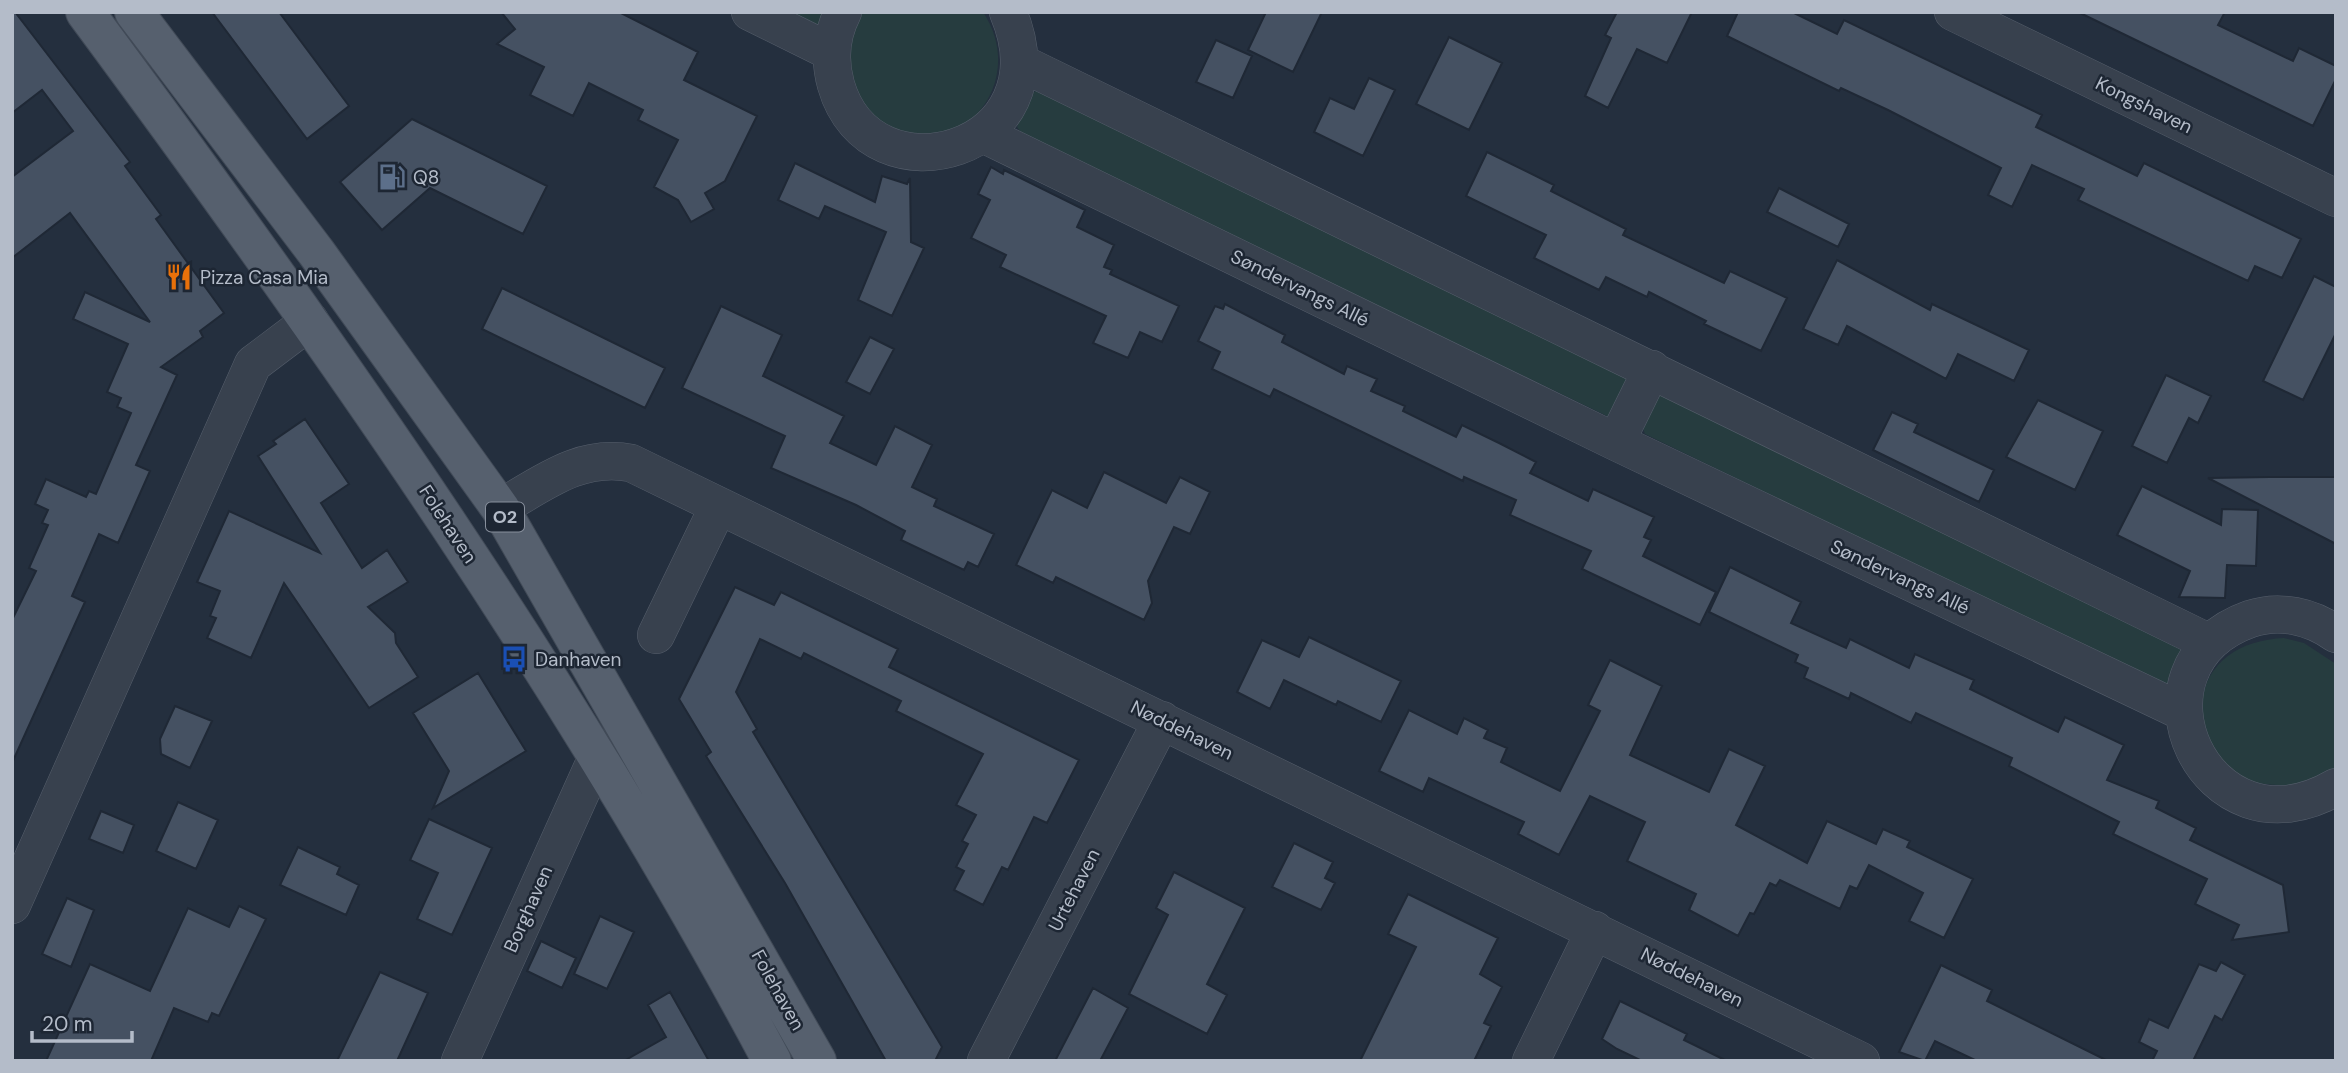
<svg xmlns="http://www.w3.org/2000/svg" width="2348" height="1073" font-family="'DM Sans',sans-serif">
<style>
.green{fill:#263c3f}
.building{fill:#455162;stroke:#1f2835;stroke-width:2}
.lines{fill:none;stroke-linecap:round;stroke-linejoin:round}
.minor-casing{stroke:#565f6c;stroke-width:38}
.major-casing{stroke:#414a57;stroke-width:40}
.minor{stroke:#38414e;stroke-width:37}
.major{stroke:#56606e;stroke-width:38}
.labels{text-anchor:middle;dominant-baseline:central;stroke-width:5;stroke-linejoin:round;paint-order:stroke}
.shield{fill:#1d2633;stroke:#878f9c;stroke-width:2}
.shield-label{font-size:18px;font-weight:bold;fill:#b4bcc9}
.street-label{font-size:19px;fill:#b4bcc9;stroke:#1d2633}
.poi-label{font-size:19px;fill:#b4bcc9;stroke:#1d2633;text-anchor:start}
</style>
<rect width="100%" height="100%" fill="#242f3e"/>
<path class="green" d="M775 12H825L816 32Z
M862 12H983C1031 84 956 170 883 125 878 121 868 118 865 113 858 104 856 88 852 77 850 72 845 63 845 57 844 45 854 21 862 12Z
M1036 91 1624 373 1628 381 1609 417 1023 135 1017 127 1029 95Z
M1664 392 2182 646 2185 652 2175 678 2165 686 1645 434 1643 428 1657 397Z
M2284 638 2304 643 2336 664V768L2310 788 2231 781C2223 768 2202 742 2199 729 2198 723 2200 713 2201 707 2205 661 2241 640 2284 638Z"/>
<path class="building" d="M12 12H15L130 162 125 166 161 215 156 219 224 313 200 331 203 337 161 367 177 375 136 465 150 471 118 543 99 534 72 596 85 602 12 763V620L36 571 29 568 48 525 42 523 48 510 35 504 46 479 86 497 89 491 96 494 131 413 117 407 121 398 107 392 128 344 73 319 85 292 150 322 70 213 12 258V177L73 131 42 90 12 113Z
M212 12H279L349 106 307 139Z
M501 12H619L698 52 684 80 757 116 725 181 705 193 714 209 691 222 678 200 654 187 678 140 638 120 643 110 589 83 573 116 530 95 544 67 497 44 515 29Z
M1266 12H1322L1293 72 1248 50Z
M1617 12H1692L1667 63 1637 49 1608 108 1585 96 1611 38 1605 35Z
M1738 12H1792L1837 34 1844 20 2042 115 2036 127 2137 176 2144 163 2301 239 2282 278 2255 266 2248 281 2078 200 2084 189 2032 165 2012 207 1988 195 2001 168 1888 110 1841 88 1839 91 1727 36Z
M2078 12H2225L2218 25 2293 61 2299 48 2336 66V79L2313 126Z
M1449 37 1502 63 1469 130 1416 104Z
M1216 40 1252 56 1233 98 1196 82Z
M1369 78 1395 90 1363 156 1314 132 1330 98 1354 109Z
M412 119 547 186 523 234 430 188 382 230 340 182Z
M1487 152 1554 185 1551 191 1626 229 1623 235 1724 283 1730 271 1787 298 1761 351 1704 324 1706 321 1649 292 1647 297 1606 277 1599 290 1534 258 1546 235 1466 196Z
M795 163 875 202 882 176 907 184 910 178 911 242 924 248 892 316 858 300 886 232 825 206 819 219 778 200Z
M991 167 1003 174 1004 170 1085 210 1077 227 1114 245 1104 267 1112 270 1110 274 1179 306 1162 342 1140 332 1128 358 1093 343 1106 316 1000 267 1006 255 971 238 990 200 978 194Z
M1779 188 1849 224 1838 247 1767 212Z
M1837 260 1930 310 1932 304 2029 350 2014 381 1958 354 1946 379 1847 326 1838 345 1803 329Z
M2314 276 2336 287V333L2303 400 2263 381Z
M502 288 665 368 645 408 482 329Z
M1225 304 1285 335 1282 342 1344 374 1347 366 1377 379 1371 391 1405 406 1403 411 1456 437 1462 425 1499 443 1536 462 1530 473 1588 501 1593 489 1654 517 1644 537 1651 540 1643 556 1716 592 1700 625 1582 569 1591 551 1510 515 1516 500 1464 477 1463 481 1274 389 1270 397 1212 369 1220 352 1198 341 1215 306 1223 309Z
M721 306 782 335 763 376 844 416 830 443 876 465 895 426 932 445 912 487 937 499 934 506 994 534 978 567 968 562 964 570 901 540 905 531 856 505 771 468 785 436 682 388Z
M870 337 894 349 870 394 846 382Z
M2166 375 2211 396 2198 423 2189 418 2167 463 2132 446Z
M2038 400 2103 431 2075 490 2006 457Z
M1892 412 1918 424 1914 432 1994 470 1979 502 1873 450Z
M305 419 349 484 321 503 362 568 387 550 408 582 368 607 395 633 396 643 418 677 369 708 284 583 251 658 207 638 216 618 210 616 220 591 197 582 229 511 320 553 258 456 276 444 273 441Z
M1104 472 1166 503 1180 477 1210 492 1190 534 1174 527 1148 581 1152 603 1144 620 1056 577 1053 583 1016 565 1052 490 1087 508Z
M2270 477H2336V544L2208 478Z
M2142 486 2221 525 2222 509 2258 510 2256 566 2227 565 2225 598 2179 597 2190 571 2117 535Z
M1730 567 1801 602 1791 623 1846 648 1850 639 1909 668 1915 654 1974 680 1970 689 2058 732 2065 717 2124 745 2107 780 2159 801 2156 808 2196 828 2190 840 2283 885 2289 932 2232 940 2239 925 2195 904 2207 879 2113 834 2119 822 2009 766 2012 758 1916 713 1911 723 1851 693 1849 699 1804 678 1808 668 1795 662 1798 655 1709 612Z
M735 587 774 605 781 592 898 649 889 667 1079 760 1047 823 1034 817 1008 870 1002 867 983 905 954 890 964 871 956 867 968 844 962 841 976 815 956 805 983 754 896 711 901 701 804 653 801 659 760 639 736 692 757 729 753 732 942 1047 935 1061H886L785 883 706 756 711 752 679 699Z
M1309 637 1401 681 1381 722 1338 701 1336 705 1284 680 1270 709 1237 692 1262 640 1299 657Z
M1610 660 1662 686 1630 755 1709 792 1729 749 1765 766 1736 825 1807 863 1827 821 1876 844 1883 829 1910 841 1907 847 1973 879 1944 938 1909 921 1923 893 1869 865 1857 889 1850 886 1840 909 1780 880 1776 886 1770 883 1754 914 1750 913 1738 936 1689 910 1696 894 1627 861 1645 822 1590 796 1559 855 1518 834 1524 822 1429 778 1423 792 1379 771 1409 710 1457 734 1464 718 1488 730 1484 738 1507 748 1501 762 1560 791 1600 711 1588 705Z
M478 673 526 751 433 808 449 771 413 713Z
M175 706 212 721 190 768 161 754 160 739Z
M178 802 218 820 196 869 156 851Z
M101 811 134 825 123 853 89 839Z
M429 819 492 848 452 935 417 919 438 873 410 860Z
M1294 843 1333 862 1325 878 1335 883 1321 910 1272 887Z
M298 847 340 867 337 874 359 885 346 915 280 885Z
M1174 872 1245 908 1207 984 1227 995 1207 1034 1129 994 1168 915 1156 908Z
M1408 894 1498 938 1480 974 1502 987 1484 1023 1491 1026 1474 1061H1360L1416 947 1388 934Z
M67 898 94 910 71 967 42 954Z
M239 906 266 919 219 1016 212 1013 208 1022 174 1008 151 1061H46L90 964 150 991 188 908 229 927Z
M600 916 634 932 607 989 574 974Z
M541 941 576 958 562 988 527 971Z
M2221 962 2245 975 2222 1020 2215 1016 2193 1061H2152L2157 1051 2139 1042 2149 1019 2168 1028 2199 964 2216 971Z
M1941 965 1992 990 1987 1001 2108 1061H1977L1935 1041 1925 1061 1899 1052Z
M380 972 428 993 397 1061H337Z
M1093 988 1128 1008 1100 1061H1055Z
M670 992 709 1061H624L666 1037 648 1005Z
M1620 1001 1687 1034 1684 1040 1727 1061H1642L1617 1049 1602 1039Z"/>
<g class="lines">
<g class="minor-casing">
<path id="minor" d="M750 12 831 52
M843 12C831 35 829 60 836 85 871 207 1067 151 1008 12
M1953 12 2336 198
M1021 63 2210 643
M983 134 1616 442 2183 712
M1616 442 1652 369
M500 508C542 484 580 453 631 463L1861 1061
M2336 634C2311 616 2279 609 2250 619 2117 666 2205 863 2336 787
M656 635 718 507
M12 905 253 364 310 321
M460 1061 597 757
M986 1061 1162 720
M1531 1061 1595 930"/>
</g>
<g class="major-casing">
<path id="major" d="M85 12C334 348 575 691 772 1061
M134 12 316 252 500 508 817 1061"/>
</g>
<use href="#minor" class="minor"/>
<use href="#major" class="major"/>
</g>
<defs>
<g id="fuel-bare" transform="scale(2.1)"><path d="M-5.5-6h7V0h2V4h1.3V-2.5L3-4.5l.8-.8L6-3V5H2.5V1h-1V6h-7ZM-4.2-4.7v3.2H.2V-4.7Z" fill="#5c6f8a" stroke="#1d2633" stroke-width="2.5" paint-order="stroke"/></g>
<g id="restaurant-bare" transform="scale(2.1)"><path d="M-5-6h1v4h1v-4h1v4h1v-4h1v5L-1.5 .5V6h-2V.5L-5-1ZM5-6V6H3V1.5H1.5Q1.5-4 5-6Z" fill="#e8710a" stroke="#1d2633" stroke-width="2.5" paint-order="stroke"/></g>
<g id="bus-bare" transform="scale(2.1)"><path d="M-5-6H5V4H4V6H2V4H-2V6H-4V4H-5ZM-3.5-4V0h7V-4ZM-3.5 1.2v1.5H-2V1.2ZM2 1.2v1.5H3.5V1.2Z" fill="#1a4fb4" stroke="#1d2633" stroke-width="2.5" paint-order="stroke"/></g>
</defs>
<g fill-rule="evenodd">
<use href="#fuel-bare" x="392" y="177"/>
<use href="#restaurant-bare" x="179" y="277"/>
<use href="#bus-bare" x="514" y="659"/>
</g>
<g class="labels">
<rect class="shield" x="486" y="502.5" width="38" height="29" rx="5"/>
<g class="shield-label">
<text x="505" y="517">O2</text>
</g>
<g class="street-label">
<text transform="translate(2144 105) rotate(26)">Kongshaven</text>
<text transform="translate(1300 288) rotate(26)">Søndervangs Allé</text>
<text transform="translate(448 524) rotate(57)">Folehaven</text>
<text transform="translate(1900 577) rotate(25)">Søndervangs Allé</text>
<text transform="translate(1182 730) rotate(26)">Nøddehaven</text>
<text transform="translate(1074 890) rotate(-63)">Urtehaven</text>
<text transform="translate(528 909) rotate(-66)">Borghaven</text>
<text transform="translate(1692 977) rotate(26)">Nøddehaven</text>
<text transform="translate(778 990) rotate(61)">Folehaven</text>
</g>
<g class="poi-label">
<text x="413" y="177">Q8</text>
<text x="200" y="277">Pizza Casa Mia</text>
<text x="535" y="659">Danhaven</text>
</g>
</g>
<rect width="2348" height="1073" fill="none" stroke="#b4bcc9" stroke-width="28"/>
<path d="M32 1031v10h100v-10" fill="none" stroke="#b4bcc9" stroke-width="3.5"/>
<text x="42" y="1031" font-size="21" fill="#b4bcc9" stroke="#1d2633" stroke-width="5" paint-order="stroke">20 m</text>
</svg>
